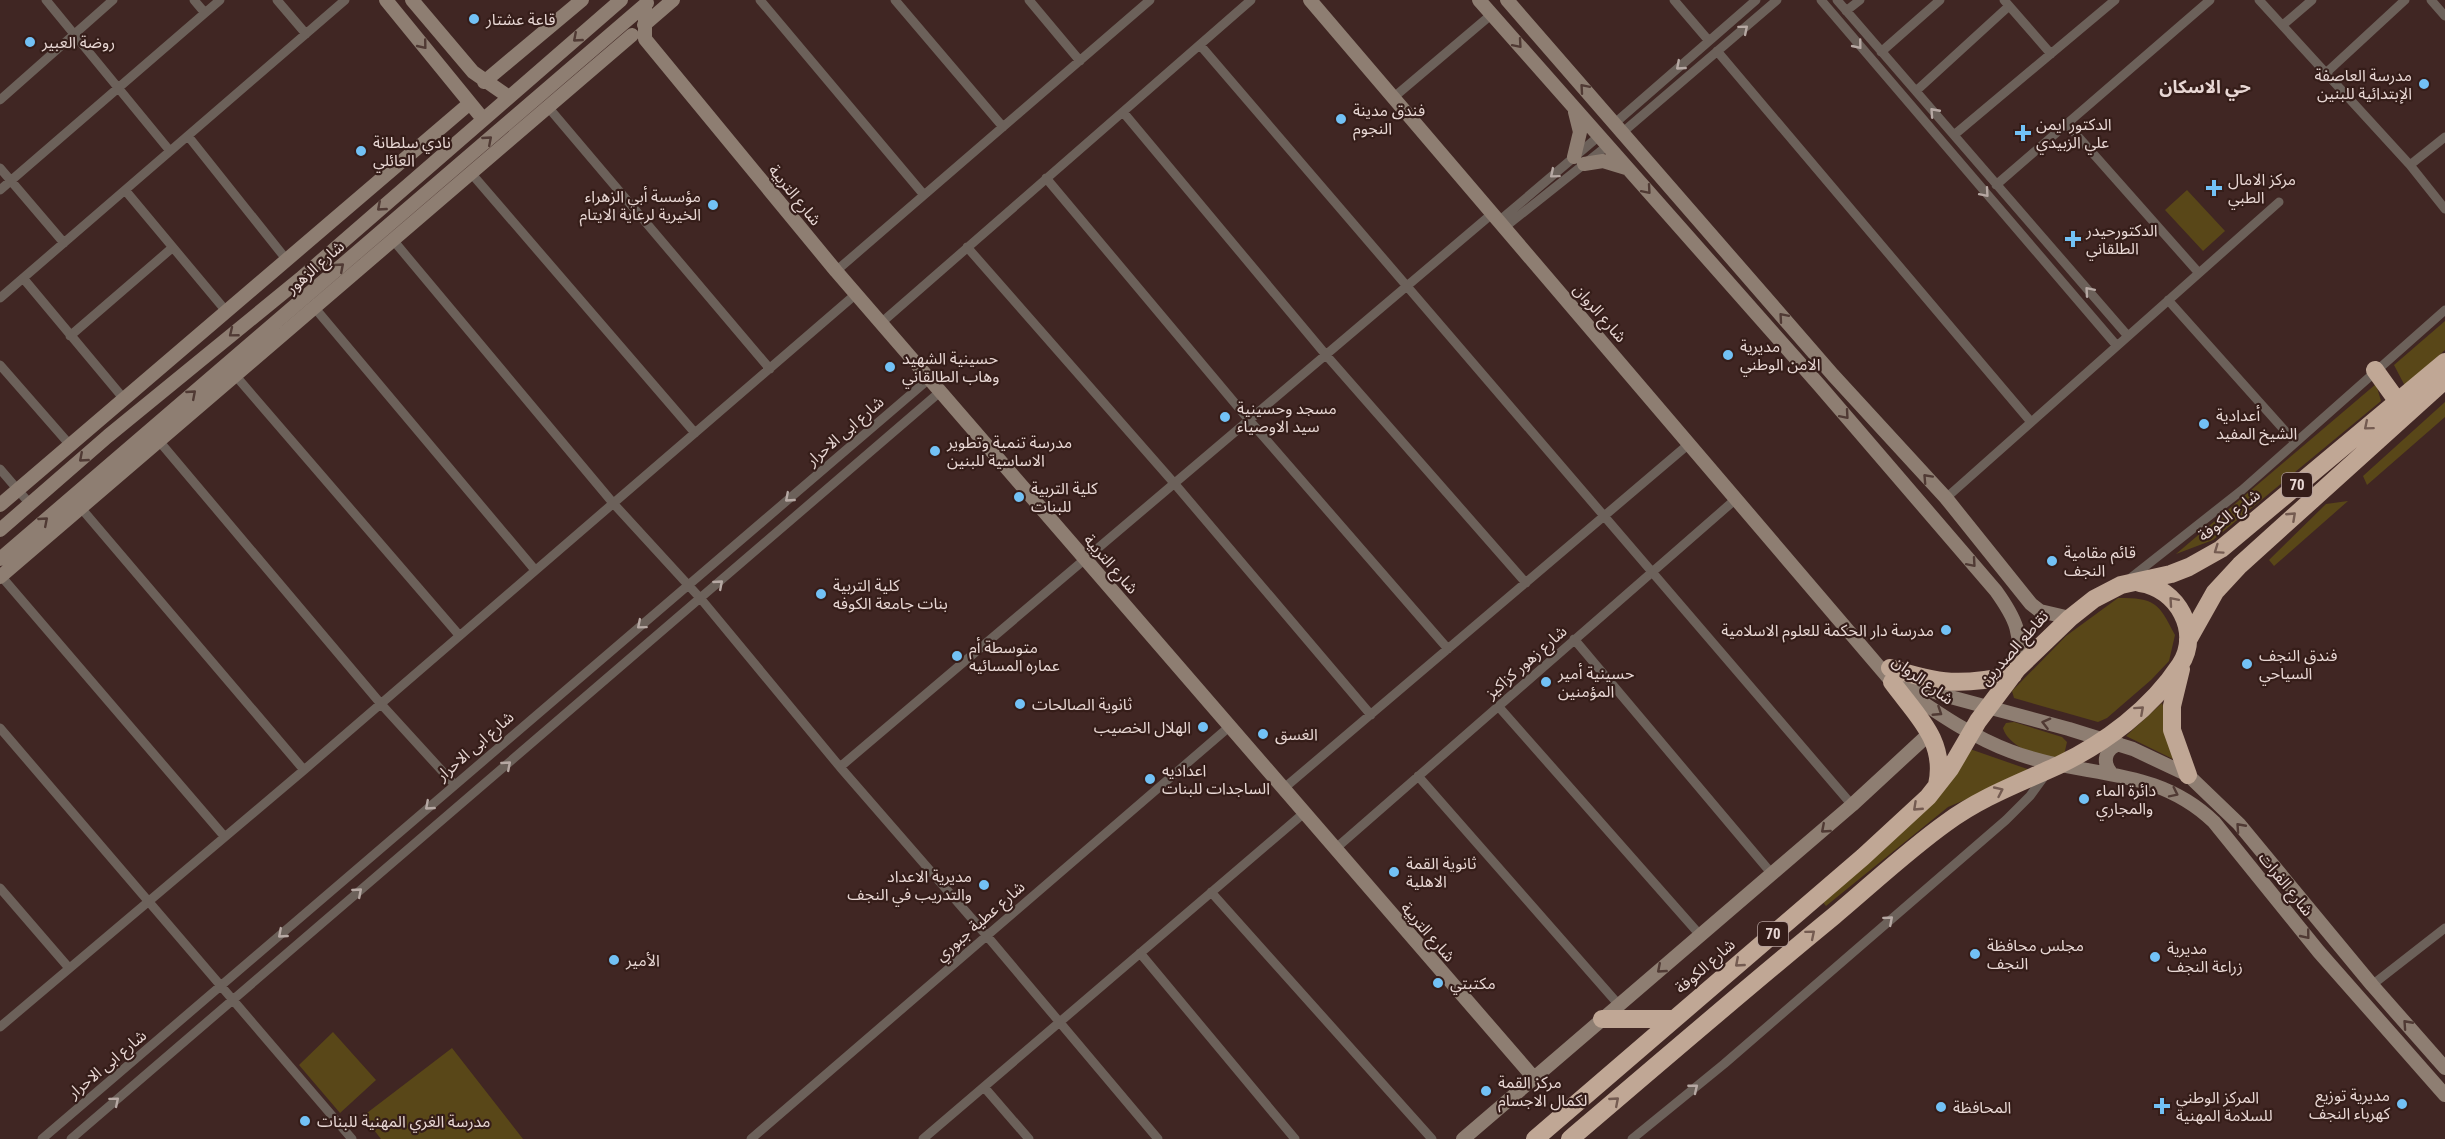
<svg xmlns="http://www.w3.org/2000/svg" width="2445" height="1139" font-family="'Roboto Condensed','Noto Sans Arabic',sans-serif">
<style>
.green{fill:#594718}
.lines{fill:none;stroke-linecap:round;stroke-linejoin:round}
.street{stroke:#6c615a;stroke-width:9}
.secondary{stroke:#8e7e72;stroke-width:14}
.highway{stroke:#c0a795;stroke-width:18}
.oneway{stroke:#b6a8a3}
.oneway2{stroke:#503a34}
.oneway3{stroke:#745b51}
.poi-dot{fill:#72c1f5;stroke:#351d19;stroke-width:2}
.labels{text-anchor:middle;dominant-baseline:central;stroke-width:4.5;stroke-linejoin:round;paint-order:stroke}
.shield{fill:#351d19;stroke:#b29f9c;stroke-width:1.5}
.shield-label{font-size:15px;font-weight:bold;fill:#e8d7d4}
.poi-label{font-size:16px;fill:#e8d7d4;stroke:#351d19;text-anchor:start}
.street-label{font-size:16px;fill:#e8d7d4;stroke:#351d19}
.neighbourhood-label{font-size:18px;font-weight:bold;fill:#e8d7d4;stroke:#351d19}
</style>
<rect width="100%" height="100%" fill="#402623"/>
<path class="green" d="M2187 190 2225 231 2203 251 2165 210Z
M2445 321V350L2405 386 2394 365Z
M2376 384 2381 401 2213 540 2176 554Z
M2445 402V417L2367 485 2363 476Z
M2348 501 2274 566 2269 560 2326 504Z
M2118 598C2155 598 2158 602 2175 635L2169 661 2151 680 2107 718 2098 722 2014 698 2012 691 2066 636Z
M2162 703 2179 762 2126 736Z
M2014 722 2062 737 2067 742 2064 755C2046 763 2008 747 2003 728L2006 723Z
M1967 748 2033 771 1948 807 1826 906 1820 899Z
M333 1032 376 1080 340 1113 299 1065Z
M452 1048 523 1139H381L363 1116Z"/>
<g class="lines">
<path class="street" d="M46 0 170 151
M194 0 205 13
M277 0 306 34
M760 0 924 195
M895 0 1003 127
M1029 0 1080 61
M1674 0 1709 41
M1821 0 2117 346
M1837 0 2127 335
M2004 0 2051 54
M2259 0 2410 165 2445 209
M2431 0 2445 16
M1846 11 1860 0
M2283 25 2312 0
M1200 45 1852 805
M1717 51 2031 422
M1881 52 1940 0
M2327 72 2405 0
M1916 91 2009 6
M1394 97 1492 14
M0 100 113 0
M548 107 770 369
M1123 112 1326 355 1526 583
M1615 123 1756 0
M2066 123 2198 272
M1623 132 1777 0
M1954 135 2115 0
M188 136 286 259
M2410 165 2445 137
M0 168 64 243
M471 173 695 433
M1046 178 1249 420 1448 649
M1996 185 2210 0
M0 190 220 0
M125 190 226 311
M1499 221 1599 136
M1505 227 1607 146
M393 240 613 503 701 599 840 767 987 936 1158 1139
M967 247 1174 483 1371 715
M836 271 1150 0
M23 278 124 399
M0 298 345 0
M2168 300 2295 442
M314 307 535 570
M881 323 1251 0
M70 336 172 248
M0 365 70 445
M235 375 459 635
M159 441 381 704 454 784
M0 469 30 504
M1946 498 2279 202
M81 508 304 770
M1 576 224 836
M2128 580 2242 490 2445 310
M1574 639 1772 874
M1498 706 1700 935
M0 728 352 1139
M840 767 1493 213
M1418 776 1619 1005
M1283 789 1690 443
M1335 849 1737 498
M0 888 69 968
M1211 892 1432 1139
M1140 953 1295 1139
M2372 985 2445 928
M0 1027 304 770 856 294
M984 1087 1029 1139
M42 1139 930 378
M71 1139 941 391
M751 1139 1229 727
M923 1139 1304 813
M1632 1139 1724 1064 2006 820 2030 796 2046 774"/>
<path class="secondary" d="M386 0 483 119
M412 0 473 72 509 97
M1310 0 1892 682C1930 707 1967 735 2010 751 2082 779 2154 764 2214 822L2319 952 2445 1095
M1479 0 1820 386 1996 591C2016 619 2023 634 2017 669
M1507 0 1833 375 1946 498 2031 604 2040 611 2070 618
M645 5V39L836 271 1534 1078
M644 25 673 0
M484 82 582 0
M1574 157 1580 132 1575 112
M1584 164 1603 161 1626 168
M0 505 470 103
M0 530 108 436 300 279 621 0
M0 559 647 3
M0 577 632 35
M1901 675 1919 686 1943 695 2069 729 2133 749 2188 775 2239 824 2372 985 2445 1068
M2111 773C2102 762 2105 749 2119 744
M1463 1139 1852 805 1930 733"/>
<path class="highway" d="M2375 370 2398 402
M2188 640 2215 592 2240 565 2445 380
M1890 668C1940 684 1961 686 2013 675
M2181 669 2172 706V730L2188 775
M1892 682C1916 715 1947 741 1937 785
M1602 1019H1674
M1535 1139 1863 857 1928 797 1950 769 1978 721 2017 669 2070 618 2094 599 2121 585 2171 574 2189 567 2221 549 2445 362
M1570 1139C1658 1064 1745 989 1834 916 1871 885 1907 851 1946 823 1981 797 2020 783 2059 765 2105 743 2151 709 2180 665 2202 632 2177 588 2140 583"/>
</g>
<defs><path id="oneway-chevron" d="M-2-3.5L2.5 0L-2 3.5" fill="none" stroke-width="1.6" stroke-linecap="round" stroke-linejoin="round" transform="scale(1.5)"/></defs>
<g class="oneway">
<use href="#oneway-chevron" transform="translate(1744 29) rotate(-40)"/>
<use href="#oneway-chevron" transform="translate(1858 45) rotate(51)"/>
<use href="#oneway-chevron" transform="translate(1680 66) rotate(139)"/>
<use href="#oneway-chevron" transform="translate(1934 112) rotate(-132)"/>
<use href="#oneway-chevron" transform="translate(1554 174) rotate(140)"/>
<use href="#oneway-chevron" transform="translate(1985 193) rotate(49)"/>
<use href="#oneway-chevron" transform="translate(2089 291) rotate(-131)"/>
<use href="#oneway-chevron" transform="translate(789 498) rotate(139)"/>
<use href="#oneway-chevron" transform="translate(719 584) rotate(-41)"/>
<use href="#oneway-chevron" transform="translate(641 625) rotate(140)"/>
<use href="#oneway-chevron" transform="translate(507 765) rotate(-41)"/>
<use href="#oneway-chevron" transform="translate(429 806) rotate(139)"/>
<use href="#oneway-chevron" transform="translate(358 892) rotate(-41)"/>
<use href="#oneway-chevron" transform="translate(1889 920) rotate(-41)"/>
<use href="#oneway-chevron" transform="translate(282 934) rotate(139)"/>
<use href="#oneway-chevron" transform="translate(1694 1088) rotate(-39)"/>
<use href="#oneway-chevron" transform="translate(115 1101) rotate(-40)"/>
</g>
<g class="oneway2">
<use href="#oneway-chevron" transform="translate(577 38) rotate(139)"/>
<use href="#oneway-chevron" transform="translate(1518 44) rotate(49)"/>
<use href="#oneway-chevron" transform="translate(423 45) rotate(51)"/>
<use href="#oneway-chevron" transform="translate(1584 88) rotate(-131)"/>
<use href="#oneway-chevron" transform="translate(488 140) rotate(-41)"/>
<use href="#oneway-chevron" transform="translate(1647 190) rotate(49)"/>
<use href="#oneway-chevron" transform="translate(381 207) rotate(139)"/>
<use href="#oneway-chevron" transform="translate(340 267) rotate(-41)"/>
<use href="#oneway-chevron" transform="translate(1783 317) rotate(-131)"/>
<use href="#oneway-chevron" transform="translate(233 333) rotate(141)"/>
<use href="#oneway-chevron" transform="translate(192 394) rotate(-41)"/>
<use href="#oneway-chevron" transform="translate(1845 415) rotate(49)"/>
<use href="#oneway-chevron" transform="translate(83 458) rotate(139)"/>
<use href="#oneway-chevron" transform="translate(1927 478) rotate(-133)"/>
<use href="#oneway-chevron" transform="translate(44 521) rotate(-41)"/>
<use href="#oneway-chevron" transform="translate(1972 563) rotate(49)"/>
<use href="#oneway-chevron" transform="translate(1938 712) rotate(33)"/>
<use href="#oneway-chevron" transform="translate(2046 723) rotate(-166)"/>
<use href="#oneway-chevron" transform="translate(2174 793) rotate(26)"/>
<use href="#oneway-chevron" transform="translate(2240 827) rotate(-132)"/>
<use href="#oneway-chevron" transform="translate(1825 829) rotate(139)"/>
<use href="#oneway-chevron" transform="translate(2306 935) rotate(51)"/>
<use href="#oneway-chevron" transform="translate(1661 969) rotate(139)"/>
<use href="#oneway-chevron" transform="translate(2407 1024) rotate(-132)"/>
</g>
<g class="oneway3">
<use href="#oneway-chevron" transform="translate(2368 426) rotate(140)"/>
<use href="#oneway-chevron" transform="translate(2292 516) rotate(-43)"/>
<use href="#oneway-chevron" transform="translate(2218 550) rotate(145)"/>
<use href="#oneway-chevron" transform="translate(2173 601) rotate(-131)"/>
<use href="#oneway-chevron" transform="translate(2140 710) rotate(-42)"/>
<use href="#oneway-chevron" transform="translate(1999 791) rotate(-25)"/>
<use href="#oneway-chevron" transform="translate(1917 807) rotate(137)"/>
<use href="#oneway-chevron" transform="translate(1811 934) rotate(-40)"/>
<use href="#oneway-chevron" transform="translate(1739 963) rotate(139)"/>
<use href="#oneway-chevron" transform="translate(1615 1101) rotate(-41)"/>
</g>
<g class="poi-dot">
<circle cx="474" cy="19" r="6"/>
<circle cx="30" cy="42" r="6"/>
<circle cx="2424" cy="84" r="6"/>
<circle cx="1341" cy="119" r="6"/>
<path d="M2020 124h6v6h6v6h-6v6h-6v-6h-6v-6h6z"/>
<circle cx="361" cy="151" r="6"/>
<path d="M2211 179h6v6h6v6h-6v6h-6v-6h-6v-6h6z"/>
<circle cx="713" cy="205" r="6"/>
<path d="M2070 230h6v6h6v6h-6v6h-6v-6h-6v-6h6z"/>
<circle cx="1728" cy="355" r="6"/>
<circle cx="890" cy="367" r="6"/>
<circle cx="1225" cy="417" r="6"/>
<circle cx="2204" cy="424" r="6"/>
<circle cx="935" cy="451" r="6"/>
<circle cx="1019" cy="497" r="6"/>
<circle cx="2052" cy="561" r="6"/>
<circle cx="821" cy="594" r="6"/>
<circle cx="1946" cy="630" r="6"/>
<circle cx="957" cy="656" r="6"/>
<circle cx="2247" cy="664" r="6"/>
<circle cx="1546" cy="682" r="6"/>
<circle cx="1020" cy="704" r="6"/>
<circle cx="1203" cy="727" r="6"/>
<circle cx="1263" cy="734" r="6"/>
<circle cx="1150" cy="779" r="6"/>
<circle cx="2084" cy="799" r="6"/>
<circle cx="1394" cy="872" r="6"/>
<circle cx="984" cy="885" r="6"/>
<circle cx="1975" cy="954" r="6"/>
<circle cx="2155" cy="957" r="6"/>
<circle cx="614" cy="960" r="6"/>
<circle cx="1438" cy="983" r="6"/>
<circle cx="1486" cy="1091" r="6"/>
<circle cx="2402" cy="1104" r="6"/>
<path d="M2159 1097h6v6h6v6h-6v6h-6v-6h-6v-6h6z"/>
<circle cx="1941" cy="1107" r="6"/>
<circle cx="305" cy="1121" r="6"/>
</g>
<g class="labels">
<g class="shield">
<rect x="2282" y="473" width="30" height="24" rx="4.5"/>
<rect x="1758" y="922" width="30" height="24" rx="4.5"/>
</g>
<g class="shield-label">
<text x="2297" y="485">70</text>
<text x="1773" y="934">70</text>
</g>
<g class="poi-label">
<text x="486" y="19">قاعة عشتار</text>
<text x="42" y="42">روضة العبير</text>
<text x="2412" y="75" text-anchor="end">مدرسة العاصفة<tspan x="2412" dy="18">الإبتدائية للبنين</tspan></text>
<text x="1353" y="110">فندق مدينة<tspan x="1353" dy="18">النجوم</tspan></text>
<text x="2036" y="124">الدكتور ايمن<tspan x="2036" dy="18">علي الزبيدي</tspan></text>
<text x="373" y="142">نادي سلطانة<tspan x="373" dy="18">العائلي</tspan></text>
<text x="2228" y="179">مركز الامال<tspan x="2228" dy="18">الطبي</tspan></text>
<text x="701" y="196" text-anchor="end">مؤسسة أبي الزهراء<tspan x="701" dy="18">الخيرية لرعاية الايتام</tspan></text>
<text x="2086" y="230">الدكتورحيدر<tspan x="2086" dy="18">الطلقاني</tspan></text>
<text x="1740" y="346">مديرية<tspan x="1740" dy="18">الامن الوطني</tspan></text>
<text x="902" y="358">حسينية الشهيد<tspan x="902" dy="18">وهاب الطالقاني</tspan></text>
<text x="1237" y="408">مسجد وحسينية<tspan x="1237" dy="18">سيد الاوصياء</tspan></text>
<text x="2216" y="415">أعدادية<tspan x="2216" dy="18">الشيخ المفيد</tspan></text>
<text x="947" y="442">مدرسة تنمية وتطوير<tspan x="947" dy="18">الاساسية للبنين</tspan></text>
<text x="1031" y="488">كلية التربية<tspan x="1031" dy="18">للبنات</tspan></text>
<text x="2064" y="552">قائم مقامية<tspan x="2064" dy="18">النجف</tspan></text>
<text x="833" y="585">كلية التربية<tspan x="833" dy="18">بنات جامعة الكوفه</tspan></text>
<text x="1934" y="630" text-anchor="end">مدرسة دار الحكمة للعلوم الاسلامية</text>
<text x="969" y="647">متوسطة أم<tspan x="969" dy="18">عماره المسائيه</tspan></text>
<text x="2259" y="655">فندق النجف<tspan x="2259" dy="18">السياحي</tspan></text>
<text x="1558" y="673">حسينية أمير<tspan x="1558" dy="18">المؤمنين</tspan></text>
<text x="1032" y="704">ثانوية الصالحات</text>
<text x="1191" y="727" text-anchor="end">الهلال الخصيب</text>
<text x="1275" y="734">الغسق</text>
<text x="1162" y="770">اعداديه<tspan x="1162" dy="18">الساجدات للبنات</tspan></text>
<text x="2096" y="790">دائرة الماء<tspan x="2096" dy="18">والمجاري</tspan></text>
<text x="1406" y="863">ثانوية القمة<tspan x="1406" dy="18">الاهلية</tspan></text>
<text x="972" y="876" text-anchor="end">مديرية الاعداد<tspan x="972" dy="18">والتدريب في النجف</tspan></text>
<text x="1987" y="945">مجلس محافظة<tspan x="1987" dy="18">النجف</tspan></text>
<text x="2167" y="948">مديرية<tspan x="2167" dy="18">زراعة النجف</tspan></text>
<text x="626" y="960">الأمير</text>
<text x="1450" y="983">مكتبتي</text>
<text x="1498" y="1082">مركز القمة<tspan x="1498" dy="18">لكمال الاجسام</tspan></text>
<text x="2390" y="1095" text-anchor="end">مديرية توزيع<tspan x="2390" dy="18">كهرباء النجف</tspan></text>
<text x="2176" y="1097">المركز الوطني<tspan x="2176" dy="18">للسلامة المهنية</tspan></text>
<text x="1953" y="1107">المحافظة</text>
<text x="317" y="1121">مدرسة الغري المهنية للبنات</text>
</g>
<g class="street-label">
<text transform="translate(795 195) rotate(51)">شارع التربية</text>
<text transform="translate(315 267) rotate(-41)">شارع الزهور</text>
<text transform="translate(1600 313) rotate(49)">شارع الروان</text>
<text transform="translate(845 431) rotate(-41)">شارع ابی الاحرار</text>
<text transform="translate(2229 515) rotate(-38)">شارع الكوفة</text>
<text transform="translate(1111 564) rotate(49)">شارع التربية</text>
<text transform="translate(2014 648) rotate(-48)">تقاطع الصدرين</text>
<text transform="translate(1526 662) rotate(-41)">شارع زهور كزاكيز</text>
<text transform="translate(1923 680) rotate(36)">شارع الروان</text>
<text transform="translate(475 746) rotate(-41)">شارع ابی الاحرار</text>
<text transform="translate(2286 884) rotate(51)">شارع الفرات</text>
<text transform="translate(980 921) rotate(-41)">شارع عطية جبوري</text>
<text transform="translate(1428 932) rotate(49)">شارع التربية</text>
<text transform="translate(1705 966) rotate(-41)">شارع الكوفة</text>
<text transform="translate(107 1064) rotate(-40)">شارع ابی الاحرار</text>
</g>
<g class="neighbourhood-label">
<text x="2205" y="86">حي الاسكان</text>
</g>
</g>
</svg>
